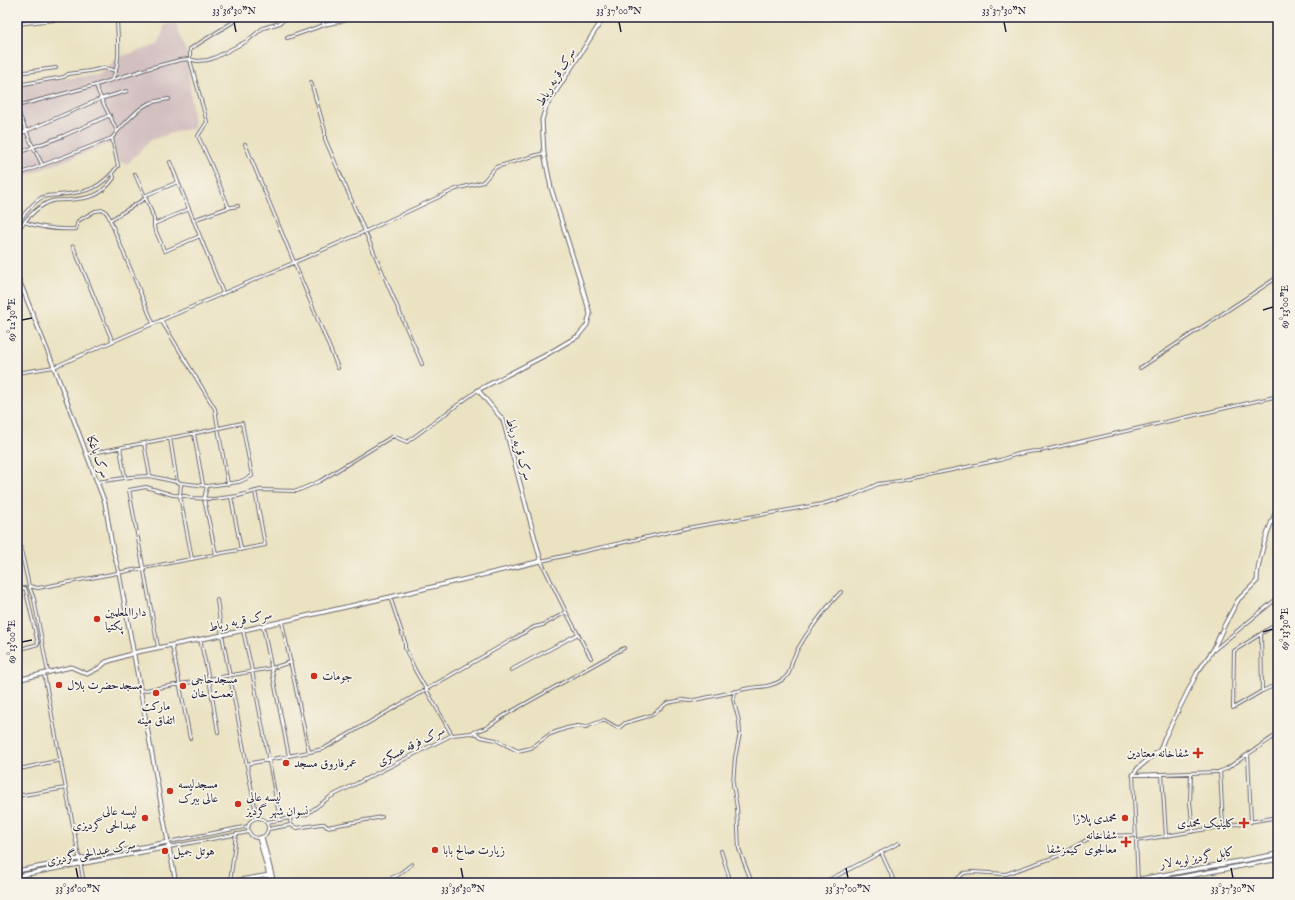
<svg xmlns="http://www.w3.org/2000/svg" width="1295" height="900" font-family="'IM FELL English',Amiri,serif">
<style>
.industrial{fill:#d2bfc0}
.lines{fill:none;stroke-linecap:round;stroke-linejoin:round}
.minor-casing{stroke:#68656a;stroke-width:4}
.tertiary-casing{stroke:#68656a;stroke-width:5}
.secondary-casing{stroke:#68656a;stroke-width:5}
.trunk-casing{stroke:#68656a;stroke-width:5.5}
.minor{stroke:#fff;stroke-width:2}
.tertiary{stroke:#fff;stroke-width:3}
.secondary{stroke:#fff;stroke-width:3}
.trunk{stroke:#fff;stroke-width:3.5}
.ticks{fill:none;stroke:#22223b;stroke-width:1.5}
.poi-dot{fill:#c8321e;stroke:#f7f3e8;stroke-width:1.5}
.labels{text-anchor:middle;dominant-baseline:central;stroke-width:3.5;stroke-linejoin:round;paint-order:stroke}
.street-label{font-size:12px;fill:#22223b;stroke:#f7f3e8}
.poi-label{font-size:12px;fill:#22223b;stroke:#f7f3e8;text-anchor:start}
.neatline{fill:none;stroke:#22223b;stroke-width:1.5}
.ticks-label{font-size:10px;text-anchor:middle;fill:#22223b}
</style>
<rect width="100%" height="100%" fill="#f7f3e8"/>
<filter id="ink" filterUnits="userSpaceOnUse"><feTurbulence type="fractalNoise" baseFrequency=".025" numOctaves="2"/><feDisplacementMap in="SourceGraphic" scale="8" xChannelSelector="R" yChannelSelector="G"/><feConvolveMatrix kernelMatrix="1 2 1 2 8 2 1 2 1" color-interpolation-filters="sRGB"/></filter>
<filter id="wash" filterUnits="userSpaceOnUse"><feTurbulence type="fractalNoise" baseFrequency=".012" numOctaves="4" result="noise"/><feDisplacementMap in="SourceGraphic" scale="16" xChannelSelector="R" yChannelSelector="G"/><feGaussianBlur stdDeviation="0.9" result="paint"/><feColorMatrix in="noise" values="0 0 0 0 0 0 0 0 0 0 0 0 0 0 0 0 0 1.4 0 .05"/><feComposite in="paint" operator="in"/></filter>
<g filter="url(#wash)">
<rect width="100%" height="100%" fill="#eae2c1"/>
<path class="industrial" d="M176 23 187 54 194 129 181 130 151 140 127 164 120 162 110 143 17 179V83L99 75 119 57 158 45 165 25Z"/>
</g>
<g filter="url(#ink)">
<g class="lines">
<g class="minor-casing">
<path id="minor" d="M320 17 324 25
M17 24 81 17
M287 38 324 25 352 19 356 17
M17 73 56 68
M112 79C122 63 117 35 117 17
M311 82 325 131V139L422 364
M17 85 64 77 68 74 90 71 104 68 113 70 116 72
M96 85C101 102 110 115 117 131
M17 106 96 85 153 67 180 60 189 59 197 61 208 60 214 58 247 41 263 28 280 23 288 17
M17 109 33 147 42 164
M17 135 100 99 127 91
M245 144 338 368
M17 154 33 147 63 136 110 115
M170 162 223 293
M135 174 150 208 154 219V227L164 250 165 251 200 236
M17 175 112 138C118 130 136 111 144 106 151 101 161 100 169 99
M144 196 178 182
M229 208 210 162 198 136 207 122 190 60V49L241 17
M110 220 146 198
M193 220 227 208 238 206
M24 222C41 228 58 230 76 229L78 221 95 211 104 210 108 215 153 323
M17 223C21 218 35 201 41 198 45 195 54 196 59 195 88 192 99 190 118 166L112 138
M154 224 189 209
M17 231C26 219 38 205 52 201 57 200 63 200 68 200 91 198 100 197 114 178L113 174
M73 246 112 340
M161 320 215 409 218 428 228 484
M1140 368 1278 277
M17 373 54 367 364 232 456 189 483 182 496 167 544 153
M194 434 203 485
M170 438 177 482
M144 443 150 476
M120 448 125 477
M87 454 196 433 242 423 252 476 239 482 207 486 181 483 150 476 131 477 97 482
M181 483 180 496 192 559
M207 486 204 499 216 554
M231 497 241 549
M17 532 29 586 38 588 265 545 255 491
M29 586 34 599 48 673
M17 590 25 588 26 591 38 644 17 650
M390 597 405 642V648L415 670 452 735
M217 600 222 635 257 818
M282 622 309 752
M1278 623 1234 651 1233 708 1262 691 1278 684
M263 626 289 756
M243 630 252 671 280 820
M1261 634 1262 691
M200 639 209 679 218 732
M172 645 190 738
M158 647 129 490 146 487 173 495 186 496 191 498 214 499 238 496 260 490 297 491 320 481 393 436 407 442 478 390
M1214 650 1275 600 1277 611H1278
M591 658 566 612 541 561 687 528 822 504 854 495 878 484 899 481 1000 460C1013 455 1026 451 1040 451L1278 396
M17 670 20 679
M511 670 578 634
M44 674 84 883
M140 691 272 668 291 662
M735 691 733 699 739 721 740 733 735 758 733 784 737 808 739 849 752 883
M471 733 477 734 481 737 496 740 518 751 531 748 550 734 567 728 577 726 586 727 604 720 616 727 619 728 625 723 652 715 667 703 683 700 690 701 738 691C753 685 767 690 782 680 791 675 790 667 793 659 796 652 801 643 805 637 816 622 827 606 841 592
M1248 754 1251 822
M247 764 309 752 323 749 534 627 543 625 566 612
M17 768H24L61 760
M1220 771 1223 826
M1191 773 1190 802 1193 831
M1162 774 1166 837
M17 796 66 788
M248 828a10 10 0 1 1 20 0a10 10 0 1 1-20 0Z
M267 822 290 818 307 814 330 797 452 735 471 733 486 728 505 715 624 648
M291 825 297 828 321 824H324L327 827 382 817
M268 829 291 825 290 818
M1136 841 1278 817
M168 842 249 826
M169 847 249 832
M721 851 731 883
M881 852 895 883
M230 883 236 834
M379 883 398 875 412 864
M823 883 899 843
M957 883V879L964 873 973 872 1006 874 1058 856 1090 838 1105 836 1136 835
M1138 883 1133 775 1218 772 1226 769 1278 734"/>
</g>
<g class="tertiary-casing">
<path id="tertiary" d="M17 275 54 367 105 503 112 545 119 573 168 842
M17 680 71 667 87 674 99 668 106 662 137 652 222 635 390 597 541 561 503 420 478 390 544 356 578 336 587 325 590 314 582 286 551 188 544 153 542 120 546 107 604 17
M1133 775 1138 768 1160 750 1164 739 1197 673 1213 650 1224 626 1238 600 1257 581C1257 561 1269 526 1278 507
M262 837 274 883
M259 838 271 883
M223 883 269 875"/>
</g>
<g class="secondary-casing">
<path id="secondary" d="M17 871 168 842 176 883
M17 876 169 847"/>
</g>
<g class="trunk-casing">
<path id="trunk" d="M1119 883 1278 854
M1150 883 1278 859"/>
</g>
<use href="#minor" class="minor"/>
<use href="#tertiary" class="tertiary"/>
<use href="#secondary" class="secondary"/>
<use href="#trunk" class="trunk"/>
</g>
</g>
<path class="ticks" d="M234 22 236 32M619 22 621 32M1004 22 1006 32M1263 310 1273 307M22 320 32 318M1263 632 1273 629M22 642 32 640M76 868 78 878M461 868 463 878M846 868 848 878M1231 868 1233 878"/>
<g class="poi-dot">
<circle cx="97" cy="619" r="4"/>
<circle cx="314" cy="676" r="4"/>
<circle cx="59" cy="685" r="4"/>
<circle cx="183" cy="686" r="4"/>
<circle cx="156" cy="693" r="4"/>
<path d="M1196 747h4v4h4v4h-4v4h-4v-4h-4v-4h4z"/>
<circle cx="286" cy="763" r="4"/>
<circle cx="170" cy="791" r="4"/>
<circle cx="238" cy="804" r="4"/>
<circle cx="145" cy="818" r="4"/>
<circle cx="1125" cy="818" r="4"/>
<path d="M1242 817h4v4h4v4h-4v4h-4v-4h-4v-4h4z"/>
<path d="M1124 836h4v4h4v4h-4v4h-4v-4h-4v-4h4z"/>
<circle cx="435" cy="850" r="4"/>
<circle cx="165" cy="851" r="4"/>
</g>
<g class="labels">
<g class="street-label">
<text transform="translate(556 77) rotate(-59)">سرک قریه رباط</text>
<text transform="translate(519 449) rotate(73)">سرک قریه رباط</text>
<text transform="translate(98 457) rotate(69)">سرک باغکا</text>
<text transform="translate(240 621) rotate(-12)">سرک قریه رباط</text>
<text transform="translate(411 746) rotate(-27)">سرک فرقه عسکری</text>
<text transform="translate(91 853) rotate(-11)">سرک عبدالحی گردیزی</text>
<text transform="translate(1197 858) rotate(-10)">کابل گردیز لویه لار</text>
</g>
<g class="poi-label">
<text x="105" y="612">داراالمعلمین<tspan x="105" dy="14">پکتیا</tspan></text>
<text x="322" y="676">جومات</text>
<text x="191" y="679">مسجدحاجی<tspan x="191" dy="14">نعمت خان</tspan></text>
<text x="67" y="685">مسجدحضرت بلال</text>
<text x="156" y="706" text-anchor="middle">مارکت<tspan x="156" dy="14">اتفاق مینه</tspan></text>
<text x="1189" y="753" text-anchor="end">شفاخانه معتادین</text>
<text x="294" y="763">عمرفاروق مسجد</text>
<text x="178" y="784">مسجدلیسه<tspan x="178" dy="14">عالی ببرک</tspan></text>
<text x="246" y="797">لیسه عالی<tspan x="246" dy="14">نسوان شهر گردیز</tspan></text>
<text x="137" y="811" text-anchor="end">لیسه عالی<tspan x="137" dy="14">عبدالحی گردیزی</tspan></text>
<text x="1117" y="818" text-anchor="end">محمدی پلازا</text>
<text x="1235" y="823" text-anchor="end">کلینیک محمدی</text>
<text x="1117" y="835" text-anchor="end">شفاخانه<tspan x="1117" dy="14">معالجوی کیمزشفا</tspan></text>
<text x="443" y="850">زیارت صالح بابا</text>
<text x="173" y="851">هوتل جمیل</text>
</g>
</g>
<rect width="1295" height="900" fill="none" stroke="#f7f3e8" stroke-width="44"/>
<rect x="22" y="22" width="1251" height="856" class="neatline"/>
<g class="ticks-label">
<text x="234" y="14">33°36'30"N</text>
<text x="619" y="14">33°37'00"N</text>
<text x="1004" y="14">33°37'30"N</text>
<text transform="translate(1284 307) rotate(-90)" y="4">69°13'00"E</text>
<text transform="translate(11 320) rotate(-90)" y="4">69°12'30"E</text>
<text transform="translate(1284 629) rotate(-90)" y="4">69°13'30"E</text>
<text transform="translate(11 642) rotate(-90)" y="4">69°13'00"E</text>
<text x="78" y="892">33°36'00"N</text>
<text x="463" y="892">33°36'30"N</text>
<text x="848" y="892">33°37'00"N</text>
<text x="1233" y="892">33°37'30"N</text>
</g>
</svg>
